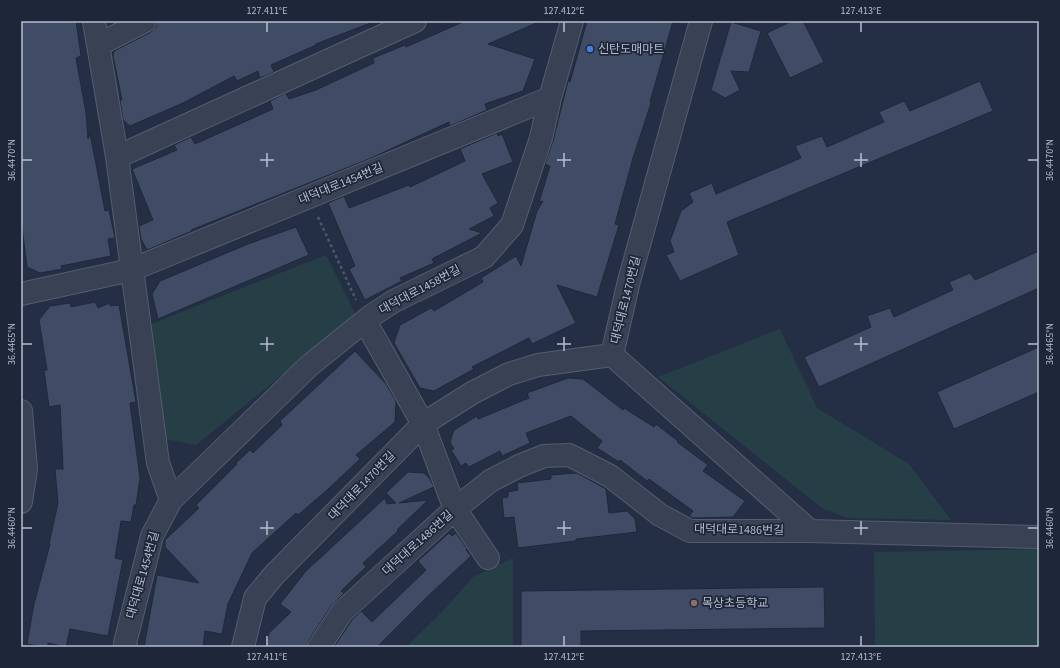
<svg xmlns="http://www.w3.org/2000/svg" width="1060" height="668" font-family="'Source Sans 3','Noto Sans KR',sans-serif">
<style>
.green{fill:#263f46}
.building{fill:#404c65;stroke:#1f293b}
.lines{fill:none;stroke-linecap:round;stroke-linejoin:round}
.minor-casing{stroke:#545d6e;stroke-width:24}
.path{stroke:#455c62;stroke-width:2.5;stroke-dasharray:3 3;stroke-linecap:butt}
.minor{stroke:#394254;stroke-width:22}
.ticks{fill:none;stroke:#b6bdce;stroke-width:1.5}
.shop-dot{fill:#3f7fe0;stroke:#1d2739;stroke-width:1.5}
.education-dot{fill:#8d6e63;stroke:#1d2739;stroke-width:1.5}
.labels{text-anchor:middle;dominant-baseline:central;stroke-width:3.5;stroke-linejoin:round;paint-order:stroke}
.poi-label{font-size:12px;fill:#b6bdce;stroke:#1d2739;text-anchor:start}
.street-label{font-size:12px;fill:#b6bdce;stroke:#1d2739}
.neatline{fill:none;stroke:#b6bdce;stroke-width:1.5}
.ticks-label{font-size:10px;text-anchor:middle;fill:#b6bdce}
</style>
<rect width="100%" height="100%" fill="#242f45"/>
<path class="green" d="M326 255 356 315 196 445 165 439 146 326Z
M780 329 817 408 909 464 951 520 847 518 822 508 658 377Z
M1039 549V647H875L874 552Z
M513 558V647H406L442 612 473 577Z"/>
<path class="building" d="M21 21H76L81 56 76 58 86 113 88 139 90 133 105 211 109 210 115 238 108 239 111 256 61 266 62 269 40 273 27 267 21 218Z
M157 21H373V22L316 44V45L271 65 274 72 260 78 258 71 237 81 234 76 183 103 130 126 123 120 120 100H122L113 56 114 51 151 32 156 27Z
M465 21H541L488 44 535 59 523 91 485 104 487 110 450 126 449 122 369 159 191 230 192 231 147 250 141 239 139 226 153 220 132 169 177 150 174 145 191 137 195 144 273 109 270 101 286 93 289 99 316 90 374 63 373 58 405 45 406 47Z
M587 21H673L650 102 651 103 633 158 615 224 619 225 597 297 557 285 576 323 532 344 529 338 472 367 474 369 434 391 420 388 394 343 400 325 431 308 434 311 483 282 481 278 516 256 521 266 537 211 543 201 539 202 550 166 545 164 553 141 568 81 570 82Z
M792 21H803L824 62 790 78 767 33Z
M731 22 761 31 749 72 731 71 740 90 725 98 711 90Z
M980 81 993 111 727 222 739 255 680 281 666 255 674 252 670 241 681 211 693 202 689 193 712 183 716 194 801 158 795 146 822 136 827 147 884 122 879 112 904 101 910 111Z
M497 133 498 136 502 134 513 162 482 174 498 203 490 208 494 216 469 229 482 233 432 259 434 263 400 278 402 281 365 300 349 269 355 266 328 203 344 196 349 208 409 185 410 187 465 161 460 149Z
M296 227 309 255 158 319 152 294 160 281 248 244Z
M1039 251V288L819 387 804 357 871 327 867 316 890 308 894 317 953 290 949 282 970 273 975 280Z
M95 302 98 308 110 303V306L119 305 136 402 130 403 140 478 136 505H134L131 522 121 521 115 558 123 560 108 636 70 629 66 647 48 643V647H45L27 644 34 604 50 544H49L58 503 55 469H63L60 405 49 407 44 370H47L39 320 50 306 70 303 71 307Z
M1039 347V392L954 429 937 392Z
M355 351 386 384 396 401 395 422 356 455 360 459 326 491 298 515 296 513 252 553 228 604 222 634 205 631 203 647H144L157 575 199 583 165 547V540L199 508 196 505 237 464 236 463 250 450 253 453 282 425 280 421Z
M568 378 583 379 623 410 624 408 654 427 656 424 678 441 677 442 708 465 703 471 745 501 733 517 693 518 689 516 693 511 649 479 647 481 620 460 619 462 597 448 602 441 571 416 526 433 530 443 502 456 500 451 469 467 466 463 461 466 451 450 454 449 450 442 454 430 477 416 478 419 529 398 527 393Z
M408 472 424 473 430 479 434 487 399 503 428 500 397 530 398 531 363 563 366 567 341 591 344 593 332 605 309 640 307 647H266L269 633 291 612 280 604 306 571 385 498 387 504 396 503 386 493Z
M577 473 606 489 609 513 627 511 635 519 637 532 576 539V541L518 548 514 517 504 518 502 498 508 497V492L518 490 517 483 551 479V475Z
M449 533 452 536 456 533 467 549 466 550 471 556 428 596 377 647H334L352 620 361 611 372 622 426 570 418 561Z
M824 587 825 628 581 631V647H521V591Z"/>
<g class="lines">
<g class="minor-casing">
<path id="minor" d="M94 21 117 157 158 463 171 500 152 536 125 643 126 647
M98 45 145 21
M117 157 415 21
M21 294 131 270 550 98
M365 321 423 424 455 509 488 558
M612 355 629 281 701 21
M612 355 810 531
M21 411 26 469 21 502
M171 500 310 365 371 316 394 301 484 257 512 225 541 138 550 98 572 21
M243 647 255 598 274 575 423 424 472 393 509 374 538 365 612 355
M319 647 342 612 455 509 490 481 519 466 544 456 569 455 585 463 610 476 660 515 690 531H810L1039 537"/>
</g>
<path class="path" d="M318 217 356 300"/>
<use href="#minor" class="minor"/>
</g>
<path class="ticks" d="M267 22V32M564 22V32M861 22V32M267 153V167M564 153V167M861 153V167M22 160H32M260 160H274M557 160H571M854 160H868M1028 160H1038M267 337V351M564 337V351M861 337V351M22 344H32M260 344H274M557 344H571M854 344H868M1028 344H1038M267 521V535M564 521V535M861 521V535M22 528H32M260 528H274M557 528H571M854 528H868M1028 528H1038M267 636V646M564 636V646M861 636V646"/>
<circle class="shop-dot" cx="590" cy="49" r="4"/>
<circle class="education-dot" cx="694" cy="603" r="4"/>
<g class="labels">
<g class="poi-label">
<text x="598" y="49">신탄도매마트</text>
<text x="702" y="603">목상초등학교</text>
</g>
<g class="street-label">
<text transform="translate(341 184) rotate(-22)">대덕대로1454번길</text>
<text transform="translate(420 290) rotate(-28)">대덕대로1458번길</text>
<text transform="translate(626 300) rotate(-76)">대덕대로1470번길</text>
<text transform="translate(362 486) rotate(-46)">대덕대로1470번길</text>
<text transform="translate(739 530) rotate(1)">대덕대로1486번길</text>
<text transform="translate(418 543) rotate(-42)">대덕대로1486번길</text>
<text transform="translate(143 575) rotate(-74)">대덕대로1454번길</text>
</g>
</g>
<rect width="1060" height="668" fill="none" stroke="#1d2739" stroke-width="44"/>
<rect x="22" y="22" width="1016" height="624" class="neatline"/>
<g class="ticks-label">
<text x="267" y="14">127.411°E</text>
<text x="564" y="14">127.412°E</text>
<text x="861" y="14">127.413°E</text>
<text transform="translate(11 160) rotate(-90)" y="4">36.4470°N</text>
<text transform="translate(1049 160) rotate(-90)" y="4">36.4470°N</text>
<text transform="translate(11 344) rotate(-90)" y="4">36.4465°N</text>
<text transform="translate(1049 344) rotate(-90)" y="4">36.4465°N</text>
<text transform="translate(11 528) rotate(-90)" y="4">36.4460°N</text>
<text transform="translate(1049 528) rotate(-90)" y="4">36.4460°N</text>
<text x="267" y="660">127.411°E</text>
<text x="564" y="660">127.412°E</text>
<text x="861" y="660">127.413°E</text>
</g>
</svg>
